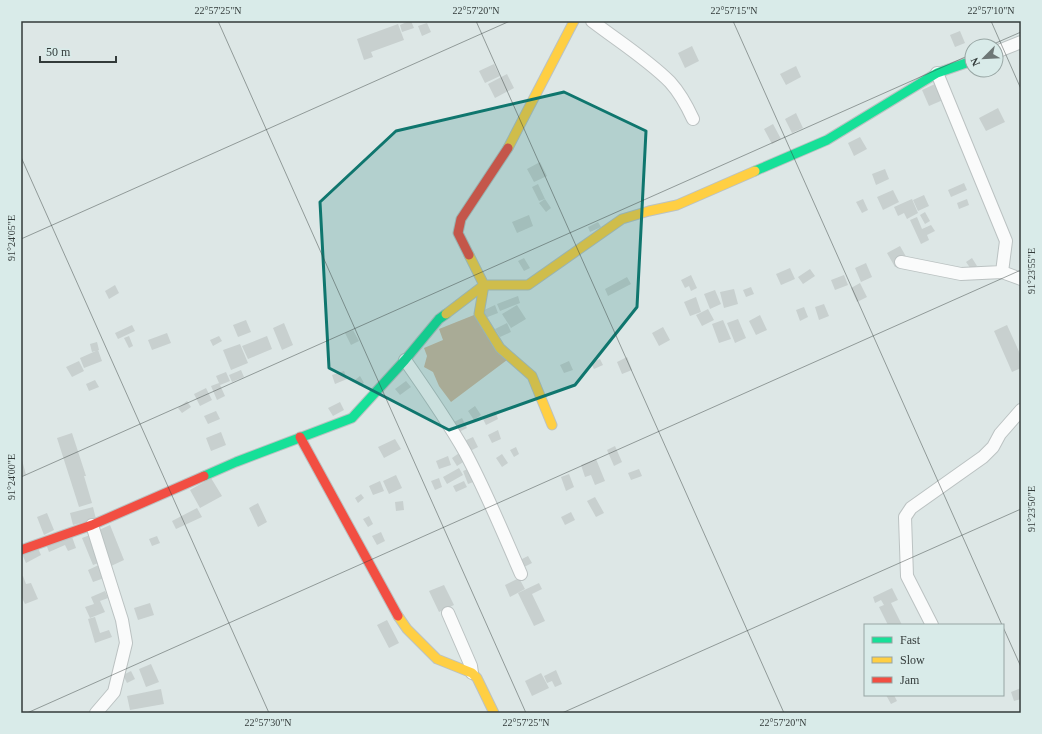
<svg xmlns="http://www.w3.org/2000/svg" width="1042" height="734" font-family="'Times New Roman',serif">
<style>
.water{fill:#d0b8a0}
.building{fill:#c8d0cf}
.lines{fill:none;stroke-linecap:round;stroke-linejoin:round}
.street-casing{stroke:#bbc2c2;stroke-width:14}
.fast-casing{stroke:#bbc2c2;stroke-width:11}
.slow-casing{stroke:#bbc2c2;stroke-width:11}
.jam-casing{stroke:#bbc2c2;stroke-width:11}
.street{stroke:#fafbfb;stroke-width:12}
.fast{stroke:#16e098;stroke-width:9}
.slow{stroke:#ffcf43;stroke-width:9}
.jam{stroke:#f24e42;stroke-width:9}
.marked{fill:#0f766e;fill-opacity:0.2;stroke:#0f766e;stroke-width:3;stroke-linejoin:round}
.ticks{fill:none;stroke:#333b3a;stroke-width:1;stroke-opacity:0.45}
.neatline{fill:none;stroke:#333b3a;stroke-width:1.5}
.ticks-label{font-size:10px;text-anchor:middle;fill:#333b3a}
</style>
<rect width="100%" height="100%" fill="#dde7e6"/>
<path class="water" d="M474 315 507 360 451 402 439 386 433 372 424 367 427 356 424 348 443 340 439 329Z"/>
<path class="building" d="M409 21H411L414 28 402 32 400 25Z
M427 23 431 32 422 36 418 26Z
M398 24 404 40 371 52 373 57 364 60 357 39Z
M960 31 965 43 955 47 950 35Z
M692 46 699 61 685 68 678 53Z
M494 64 500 76 485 83 479 71Z
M796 66 801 77 786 85 780 74Z
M507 74 514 88 495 98 488 84Z
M935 84 943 100 929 106 922 90Z
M998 108 1005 122 986 131 979 118Z
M796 113 803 128 792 133 785 119Z
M773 124 781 139 772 144 764 129Z
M860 137 867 149 854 156 848 143Z
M540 162 547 176 534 182 527 169Z
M885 169 889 179 876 185 872 174Z
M964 183 967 190 951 197 948 190Z
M538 184 545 199 539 201 532 187Z
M893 190 899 202 883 210 877 197Z
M924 195 929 206 918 211 913 200Z
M545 199 551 208 546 212 539 203Z
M863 199 868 210 862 213 856 202Z
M912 199 918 213 907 219 904 213 898 216 894 207Z
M967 199 969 205 959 209 957 203Z
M925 212 930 221 925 224 920 215Z
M529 215 533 226 517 233 512 222Z
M917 217 922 229 931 225 935 231 927 235 929 240 921 244 910 220Z
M598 222 601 227 590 232 588 227Z
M900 246 908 260 895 267 887 253Z
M524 258 530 268 524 271 518 261Z
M972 258 977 266 971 269 966 262Z
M866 263 872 277 861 282 855 268Z
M790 268 795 279 781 285 776 274Z
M810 269 815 276 803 284 798 277Z
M691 275 697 288 691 291 689 286 685 288 681 280Z
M844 275 848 285 835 290 831 280Z
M627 277 631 284 608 296 605 289Z
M860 283 867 297 857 302 851 288Z
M115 285 119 293 109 299 105 291Z
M751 287 754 294 746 297 743 290Z
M734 289 738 304 724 308 720 292Z
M715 290 721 304 710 309 704 294Z
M518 296 520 303 500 311 497 304Z
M696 297 701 312 690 316 684 302Z
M824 304 829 316 819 320 815 307Z
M495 305 498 313 485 318 482 311Z
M517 305 526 319 511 328 502 314Z
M804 307 808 317 800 321 796 310Z
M708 309 714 320 702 326 696 315Z
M760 315 767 330 756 335 749 321Z
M738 319 746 338 735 343 727 323Z
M246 320 251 332 238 337 233 325Z
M723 320 731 339 719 343 712 324Z
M284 323 293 345 282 350 273 328Z
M507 323 511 332 500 337 495 329Z
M132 325 135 331 118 339 115 333Z
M1007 325 1021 356V368L1012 372 994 331Z
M663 327 670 340 659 346 652 333Z
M353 330 359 341 351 345 345 333Z
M167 333 171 343 152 350 148 340Z
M129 336 133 346 129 348 124 338Z
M219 336 222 341 213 346 210 340Z
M267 336 272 349 248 359 242 346Z
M97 342 99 350 92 352 90 344Z
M240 344 248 363 231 370 223 350Z
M98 350 102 361 84 368 80 358Z
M627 357 632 370 622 374 617 362Z
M600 359 603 365 594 369 591 363Z
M79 361 84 371 72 377 66 367Z
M569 361 573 370 564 373 560 365Z
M241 370 244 377 232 382 229 375Z
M344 371 347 379 335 384 332 375Z
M226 372 230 381 220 385 225 396 217 400 211 386 219 383 216 376Z
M360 376 364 383 359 386 355 380Z
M95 380 99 387 89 391 86 384Z
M406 381 411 387 400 395 395 389Z
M206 388 212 400 200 406 194 394Z
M187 401 191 407 182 413 178 408Z
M340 402 344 410 333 416 328 408Z
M475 406 481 415 474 420 468 411Z
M216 411 220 419 208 424 204 416Z
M495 411 498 419 486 425 482 417Z
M462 418 467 428 459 432 454 422Z
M498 430 501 439 492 443 488 435Z
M221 432 226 445 211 451 206 438Z
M72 433 86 476H84L92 503 79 507 57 438Z
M473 437 478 447 468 452 471 457 457 466 452 458 465 449 462 442Z
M395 439 401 449 384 458 378 447Z
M615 446 622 462 614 466 607 450Z
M516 447 519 454 514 457 510 450Z
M502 454 508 463 502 467 496 458Z
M21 456 26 475 21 476Z
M448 456 451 465 439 469 436 461Z
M596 459 605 481 595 485 591 475 585 477 581 465Z
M459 468 463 475 447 484 443 477Z
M470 468 476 481 468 484 463 471Z
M639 469 642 476 631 480 628 473Z
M569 474 574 487 566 491 561 477Z
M396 475 402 488 389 494 383 481Z
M211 478 222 496 200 508 190 490Z
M439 478 442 487 435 490 431 481Z
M380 481 384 491 373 495 369 486Z
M464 481 467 487 456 492 453 486Z
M361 494 364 498 358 503 355 498Z
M595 497 604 513 596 517 587 501Z
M403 501 404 510 396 511 395 502Z
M258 503 267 522 258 527 249 508Z
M93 507 96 519 73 525 70 513Z
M197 508 202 517 176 529 172 521Z
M571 512 575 520 565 525 561 517Z
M47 513 54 530 44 535 37 517Z
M369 516 373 524 368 527 363 519Z
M110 525 124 560 111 566 97 531Z
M381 532 385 541 377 545 372 536Z
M71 534 76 548 68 551 65 545 49 552 46 544Z
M90 535 101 562 93 565 82 538Z
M157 536 160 543 152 546 149 539Z
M37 546 41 555 26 563 22 554Z
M528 556 532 563 522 568 518 561Z
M101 564 107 577 93 582 88 570Z
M23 576 26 584 31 583 38 599 25 604 21 596V577Z
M519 578 525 589 510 597 505 585Z
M539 583 542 589 532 594 545 621 534 626 518 593Z
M444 585 454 605 439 612 429 591Z
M892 588 898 600 891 603 902 625H888L879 607 884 605 881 600 875 603 873 597Z
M105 591 108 598 100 601 105 612 90 618 85 607 94 604 91 597Z
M150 603 154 615 138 620 134 608Z
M95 617 100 633 109 630 112 637 95 643 88 619Z
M387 620 399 643 389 648 377 625Z
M151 664 159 682 146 687 139 669Z
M556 670 562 684 555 687 552 681 547 683 544 676Z
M131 671 135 679 127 683 123 675Z
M541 673 549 688 532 696 525 681Z
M1021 688V699L1014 701 1011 692Z
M161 689 164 704 130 710 127 696Z
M886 695H894L897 701 891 704Z"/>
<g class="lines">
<g class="street-casing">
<path id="street" d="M592 21C618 41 647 59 670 82 680 93 687 106 693 119
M996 52 1021 42
M937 73 1006 241 1002 272
M901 262 961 274 1002 272 1021 279
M405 360C426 390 447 420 465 452 486 491 503 533 521 574
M92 525 122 620 126 643 114 692 96 713
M448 613 471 666 472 673
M932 625 907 576 905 517 911 508 983 457 993 447 1000 434 1021 410"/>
</g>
<g class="fast-casing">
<path id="fast" d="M755 171 827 140 937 73 972 61
M204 476 236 462 352 418 405 360 439 319 446 314"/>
</g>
<g class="slow-casing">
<path id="slow" d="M508 148 574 21
M469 255 484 285 479 314 500 348 532 376 552 425
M446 314 484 285H528L622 219 649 211 677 205 755 171
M398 616 407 629 437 659 472 673 477 678 494 713"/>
</g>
<g class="jam-casing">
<path id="jam" d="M469 255 458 233 461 219 508 148
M300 437 398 616
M21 550 92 525 204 476"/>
</g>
<use href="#street" class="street"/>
<use href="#fast" class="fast"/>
<use href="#slow" class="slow"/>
<use href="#jam" class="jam"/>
</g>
<path class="marked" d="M564 92 646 131 637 307 575 385 449 430 329 368 320 202 396 131Z"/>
<path class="ticks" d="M218 21 526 713M476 21 784 713M733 21 1002 625M991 21 1021 89M989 46 1021 32M21 157 269 713M21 239 510 21M21 477 972 54M1003 627 1021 667M27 713 1021 270M562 713 1021 509"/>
<rect width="1042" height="734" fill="none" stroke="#d9ebe9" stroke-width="44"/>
<rect x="864" y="624" width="140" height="72" fill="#d9ebe9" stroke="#97a5a3"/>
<rect x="872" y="637" width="20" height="6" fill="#16e098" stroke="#97a5a3"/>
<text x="900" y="644" font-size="12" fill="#333b3a">Fast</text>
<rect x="872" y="657" width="20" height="6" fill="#ffcf43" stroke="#97a5a3"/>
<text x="900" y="664" font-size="12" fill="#333b3a">Slow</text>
<rect x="872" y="677" width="20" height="6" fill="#f24e42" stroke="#97a5a3"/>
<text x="900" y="684" font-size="12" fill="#333b3a">Jam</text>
<g transform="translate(984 58) rotate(246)"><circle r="19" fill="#d9ebe9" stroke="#97a5a3"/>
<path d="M0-3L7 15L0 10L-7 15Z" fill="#6e7776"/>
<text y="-6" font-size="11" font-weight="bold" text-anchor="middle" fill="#333b3a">N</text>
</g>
<path d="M40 56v6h76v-6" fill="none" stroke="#333b3a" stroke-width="2"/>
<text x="46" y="56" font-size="12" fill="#333b3a" stroke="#d9ebe9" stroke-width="3" paint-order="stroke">50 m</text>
<rect x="22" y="22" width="998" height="690" class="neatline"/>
<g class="ticks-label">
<text x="218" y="14">22°57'25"N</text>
<text x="476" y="14">22°57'20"N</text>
<text x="734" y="14">22°57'15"N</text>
<text x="991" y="14">22°57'10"N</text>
<text transform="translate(11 238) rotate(-90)" y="4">91°24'05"E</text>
<text transform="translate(1031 271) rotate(-90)" y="4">91°23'55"E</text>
<text transform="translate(11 477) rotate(-90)" y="4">91°24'00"E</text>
<text transform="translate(1031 509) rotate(-90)" y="4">91°23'50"E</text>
<text x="268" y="726">22°57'30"N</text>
<text x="526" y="726">22°57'25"N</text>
<text x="783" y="726">22°57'20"N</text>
</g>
</svg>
